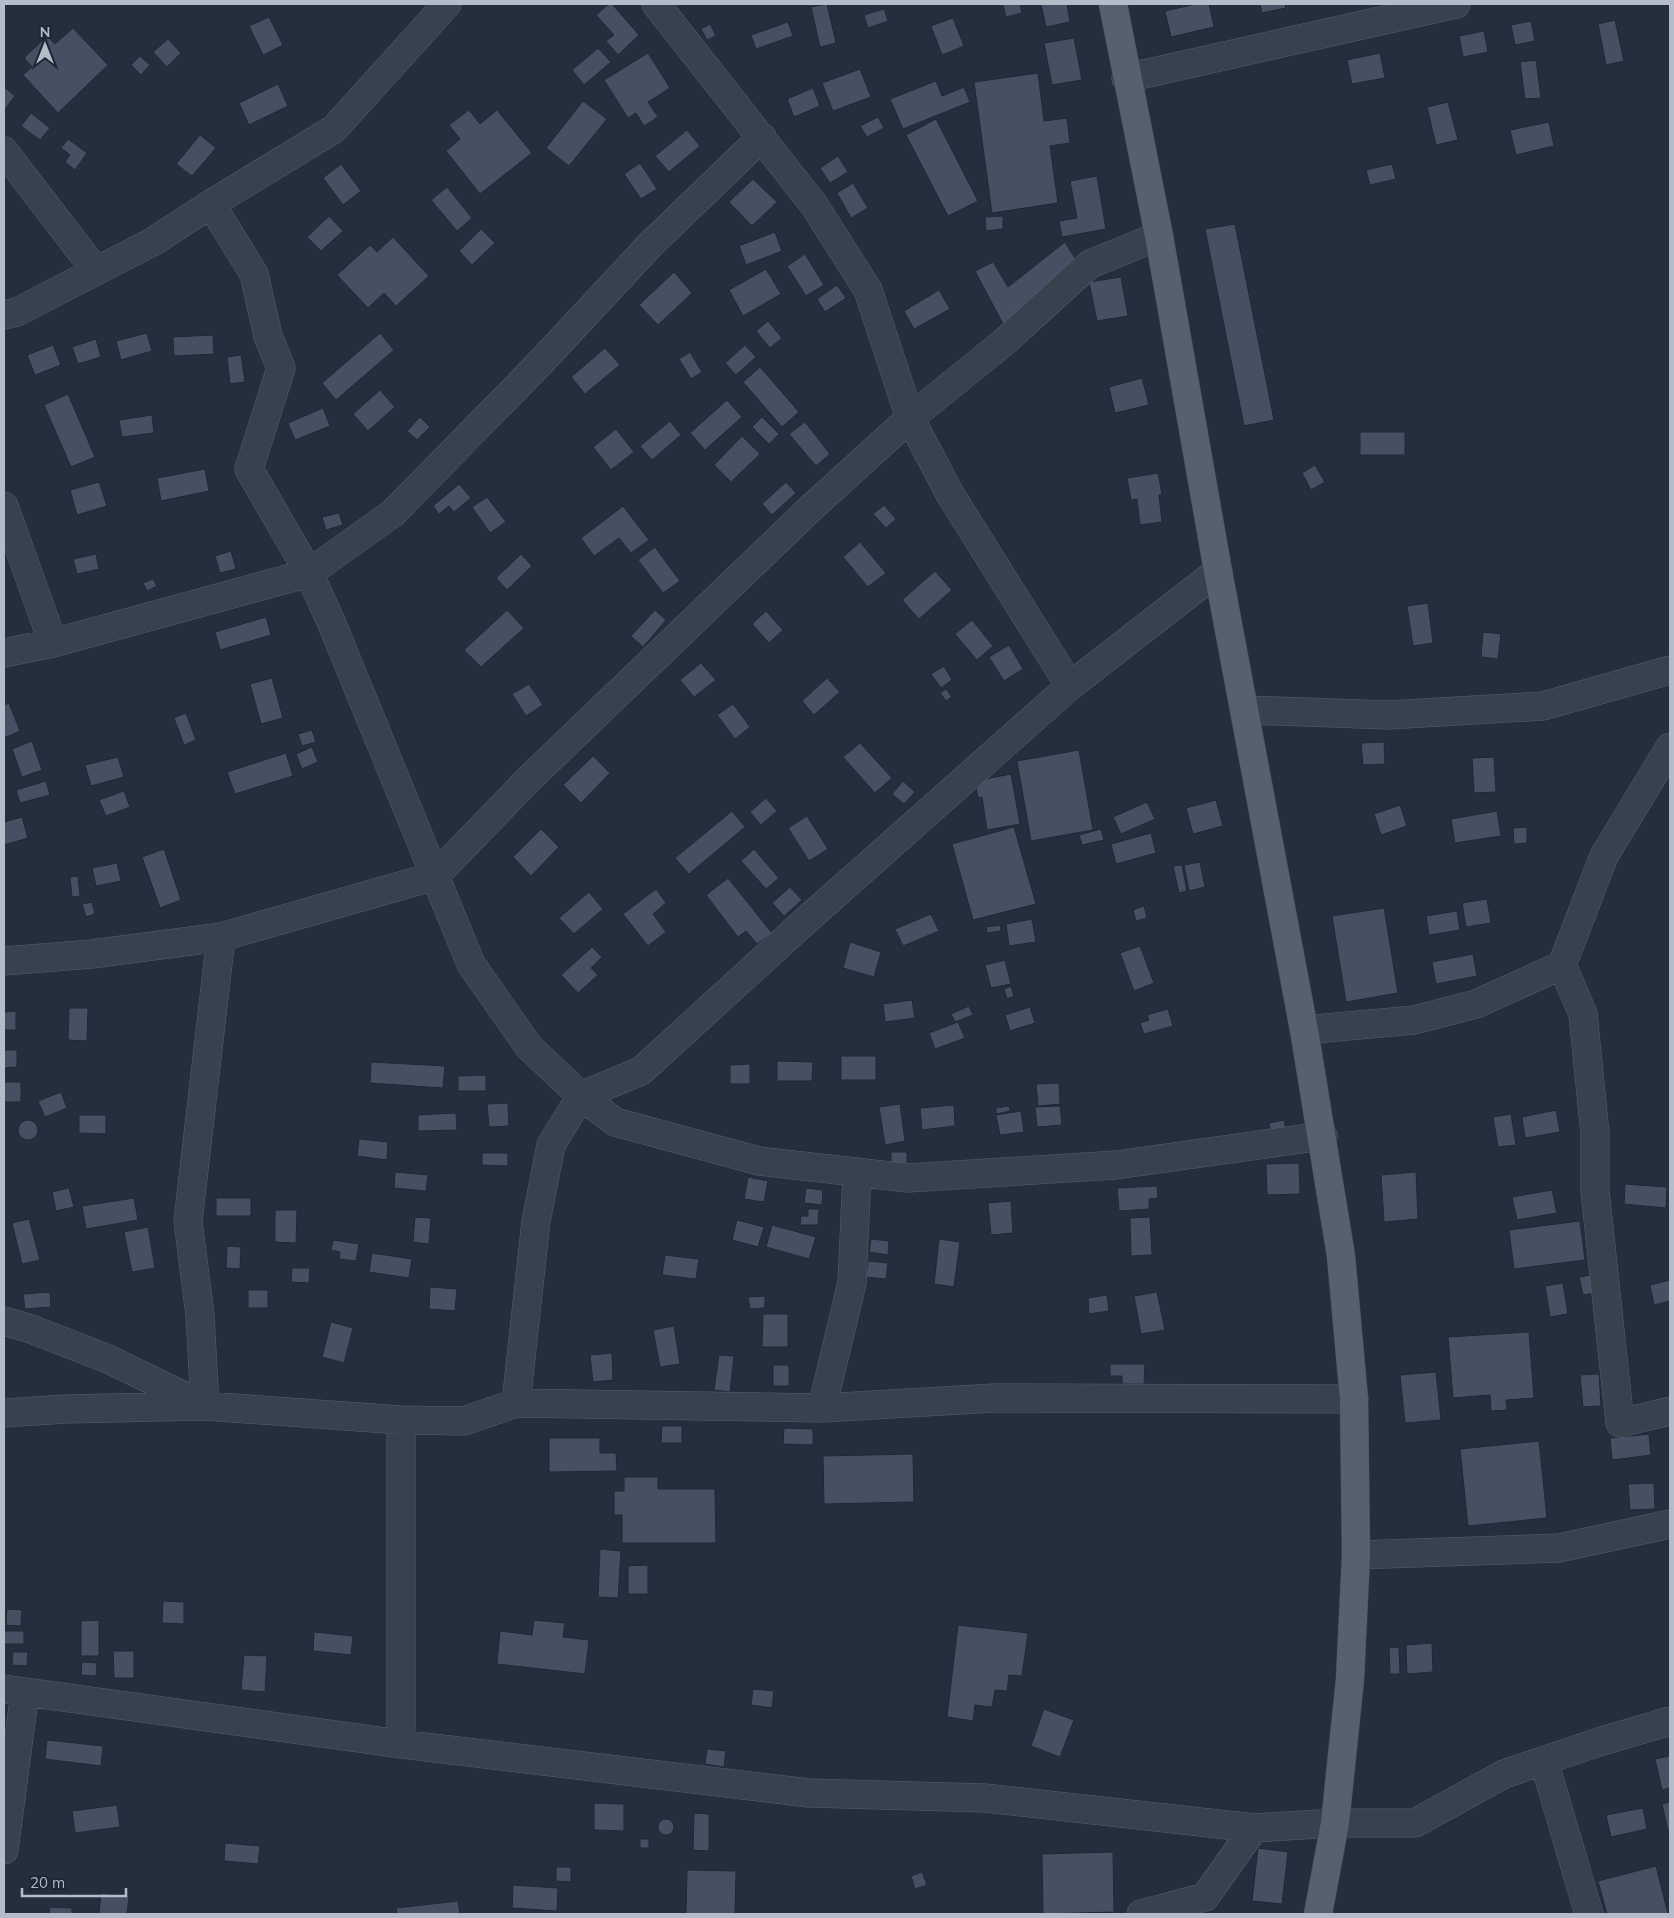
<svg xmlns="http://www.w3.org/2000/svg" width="1674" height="1918" font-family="Mulish,sans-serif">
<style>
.building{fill:#455162;stroke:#1f2835}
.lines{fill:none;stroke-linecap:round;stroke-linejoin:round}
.minor-casing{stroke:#565f6c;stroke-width:29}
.major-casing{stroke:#414a57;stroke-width:29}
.minor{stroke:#38414e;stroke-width:28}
.major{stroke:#56606e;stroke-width:28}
</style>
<rect width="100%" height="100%" fill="#242f3e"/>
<path class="building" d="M609 4H612L639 35 618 55 606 41 614 35 596 15Z
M827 4 836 43 820 47 811 7Z
M1003 4H1020L1022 13 1006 17Z
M1041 4H1067L1070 22 1046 27Z
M1196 4H1209L1214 27 1171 37 1165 11Z
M1260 4H1285L1286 8 1262 13Z
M884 9 888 21 868 28 864 15Z
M269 17 283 45 263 55 249 26Z
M953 18 964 46 942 55 931 26Z
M1615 20 1624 61 1606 65 1598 24Z
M1531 21 1535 41 1515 45 1511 25Z
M788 22 793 36 756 49 751 35Z
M710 24 716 36 707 40 701 29Z
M73 28 108 65 58 113 23 75 32 67 24 58 47 36 55 44Z
M1484 31 1488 52 1463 57 1459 36Z
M1074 38 1082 80 1052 85 1044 43Z
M168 39 181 53 167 67 153 52Z
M598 48 611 62 584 85 572 70Z
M648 53 670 88 648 102 658 117 644 126 636 113 628 118 604 80Z
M1380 53 1385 78 1352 84 1347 60Z
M140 56 150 65 141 75 131 65Z
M1536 60 1541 98 1525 99 1520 62Z
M860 69 871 97 833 111 822 83Z
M1038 73 1044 121 1067 118 1070 143 1050 146 1058 203 992 213 974 82Z
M936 81 942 96 964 87 970 102 903 129 890 99Z
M278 84 288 106 249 125 239 103Z
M4 87 15 96 5 109 4 107Z
M813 88 820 106 794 117 787 99Z
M583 101 607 119 569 166 546 148Z
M1448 102 1458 140 1436 145 1427 107Z
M469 110 480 124 497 110 532 153 480 194 446 151 460 139 449 125Z
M31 113 50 128 40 140 21 126Z
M878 117 884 128 867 137 860 126Z
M936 119 978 201 948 216 906 135Z
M1549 122 1554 146 1516 155 1510 130Z
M687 130 700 146 669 172 655 156Z
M200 135 216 148 192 176 176 164Z
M68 139 87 153 75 170 65 162 70 155 61 148Z
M838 156 848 172 830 183 820 168Z
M640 163 657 189 641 199 624 174Z
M341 164 361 191 343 205 323 178Z
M1392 164 1396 179 1370 185 1366 170Z
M1097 176 1106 229 1062 237 1059 221 1077 218 1070 181Z
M753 179 777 202 752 226 729 202Z
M853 183 868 208 851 218 837 193Z
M447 187 472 218 457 231 431 200Z
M329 216 343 231 321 251 307 237Z
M1003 216V229L986 231 985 217Z
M1235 224 1274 420 1244 426 1205 229Z
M481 229 495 243 472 265 459 251Z
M775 232 782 251 746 265 739 246Z
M393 237 429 276 396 306 384 293 368 308 337 275 370 245 377 252Z
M1065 242 1078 263 1003 324 975 271 993 262 1008 287Z
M805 254 824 285 806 296 787 266Z
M766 269 781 294 743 316 729 290Z
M674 272 692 293 658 325 639 305Z
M1121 277 1128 316 1097 321 1089 282Z
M837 285 846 298 825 312 817 299Z
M939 290 950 309 914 329 904 311Z
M768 321 782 338 770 348 756 331Z
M147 333 152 351 121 360 116 341Z
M380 333 394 350 336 400 322 383Z
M213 335 214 354 174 356 173 337Z
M96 339 101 357 78 364 72 347Z
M53 345 61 365 35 375 27 355Z
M745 345 756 357 736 375 725 363Z
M605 348 620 365 585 394 571 377Z
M690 352 702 372 691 379 679 359Z
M241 355 245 382 230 384 227 357Z
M760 367 799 412 782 427 743 382Z
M1142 378 1149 405 1115 413 1109 387Z
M380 390 395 407 368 431 353 414Z
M68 394 95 457 71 467 44 405Z
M727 400 742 417 705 450 690 433Z
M323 408 330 426 295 440 288 423Z
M152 415 154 433 122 437 119 420Z
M420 417 430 427 417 440 407 431Z
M762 417 779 434 769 444 752 427Z
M670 421 681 435 652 460 640 446Z
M805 422 830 454 816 466 789 434Z
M616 429 634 452 611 470 593 447Z
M1360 432H1405V455H1360Z
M742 436 760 454 731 482 714 465Z
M1315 465 1325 482 1311 490 1302 473Z
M205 469 209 491 161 501 157 478Z
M1158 473 1162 494 1159 495 1162 522 1140 525 1137 499 1131 500 1127 478Z
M99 482 107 506 77 515 70 490Z
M786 482 796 493 772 515 762 504Z
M459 484 471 498 454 512 449 506 439 514 433 506Z
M487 497 506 522 490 533 472 507Z
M884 505 896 519 886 528 873 514Z
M623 506 649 540 631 553 619 538 594 556 581 538Z
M339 513 343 525 326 530 322 517Z
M860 542 886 573 868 587 843 557Z
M655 547 680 581 663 593 638 560Z
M231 551 236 569 220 573 215 556Z
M96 554 99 569 77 574 73 559Z
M521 554 532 566 507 590 496 578Z
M935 571 952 590 919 619 902 600Z
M153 579 157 586 147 591 143 583Z
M1428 603 1433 643 1413 646 1407 606Z
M507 610 524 628 481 667 464 650Z
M655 610 666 620 643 647 631 636Z
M766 611 783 630 769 643 752 624Z
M266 617 271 635 220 650 215 632Z
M972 620 993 646 977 660 955 634Z
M1483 632 1501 634 1498 659 1481 657Z
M1009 645 1023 669 1004 681 989 657Z
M701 663 716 680 694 697 680 680Z
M944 666 952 680 941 688 931 674Z
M272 678 283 718 261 724 250 684Z
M827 678 840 692 814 715 802 701Z
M529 684 543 705 526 716 512 694Z
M946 689 952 697 946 701 940 693Z
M9 703 20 731 4 738V705Z
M733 704 750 727 735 739 717 715Z
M186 713 196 740 184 745 174 718Z
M312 730 316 742 302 746 298 734Z
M32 741 42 770 22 777 12 749Z
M1384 742 1385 764 1363 765 1361 743Z
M860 743 892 778 875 793 843 757Z
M312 747 318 762 302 769 296 754Z
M1079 750 1093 830 1031 841 1017 761Z
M286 753 293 776 235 794 227 772Z
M593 756 610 773 581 803 563 785Z
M118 757 124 777 91 786 85 765Z
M1494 757 1496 792 1474 793 1472 758Z
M1011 774 1020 824 987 830 982 797 978 798 975 781Z
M46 781 50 795 20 803 16 790Z
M903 781 915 792 904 804 892 794Z
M124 791 130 807 106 816 99 800Z
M766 798 777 811 761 825 750 812Z
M1216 800 1223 826 1193 834 1186 808Z
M1147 802 1155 819 1121 834 1113 817Z
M1400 805 1407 826 1381 835 1374 814Z
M732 811 745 827 689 874 675 858Z
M1497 811 1501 836 1455 843 1451 819Z
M807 816 828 849 809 861 788 828Z
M22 817 28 838 4 845V822Z
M1014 827 1036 904 973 920 952 844Z
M1527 827V843L1514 844 1513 828Z
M541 829 559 847 531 876 513 857Z
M1101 829 1104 840 1082 845 1079 835Z
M1151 833 1156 853 1116 864 1111 844Z
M164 849 181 900 160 908 142 857Z
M754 849 779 878 766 889 741 861Z
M1200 862 1205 887 1189 891 1184 865Z
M117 863 121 881 96 886 92 868Z
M1182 865 1187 891 1179 893 1173 866Z
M78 876 80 896 72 897 70 877Z
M728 878 772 933 757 944 746 931 738 937 706 895Z
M790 887 802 900 784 916 772 903Z
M656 889 666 903 653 914 666 932 648 946 623 914Z
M589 892 603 909 574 934 559 918Z
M1487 899 1491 923 1466 927 1462 903Z
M92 902 95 914 86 917 82 904Z
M1144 906 1147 918 1136 921 1133 910Z
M1384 908 1398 993 1346 1002 1332 916Z
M1457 911 1460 930 1429 935 1426 916Z
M931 914 939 931 903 946 895 929Z
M1032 919 1036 942 1009 946 1006 924Z
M1000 925 1001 931 987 933 986 927Z
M850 942 881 952 874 977 843 968Z
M1140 946 1154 983 1134 991 1120 953Z
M592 947 602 957 591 968 598 975 578 993 561 975Z
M1473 954 1477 976 1436 984 1432 962Z
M1005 960 1011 984 991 988 985 965Z
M1011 986 1014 996 1007 999 1004 989Z
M912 1000 915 1018 885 1022 883 1004Z
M969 1006 973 1015 955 1022 951 1014Z
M1030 1007 1035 1023 1010 1031 1005 1015Z
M69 1008H88L87 1041 68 1040Z
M1168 1009 1173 1026 1144 1034 1140 1023 1149 1020 1147 1015Z
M16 1011V1030H4V1012Z
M958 1022 965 1038 935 1049 929 1033Z
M4 1050H17V1067L4 1068Z
M841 1056H876V1080H841Z
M777 1061 813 1062 812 1081H777Z
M371 1062 445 1066 443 1088 370 1083Z
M750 1064V1084H730V1065Z
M486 1075V1091H458V1076Z
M4 1082H21V1102H4Z
M1059 1083 1060 1104 1038 1106 1036 1084Z
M61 1092 67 1108 45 1117 38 1101Z
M508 1103 509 1126 489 1127 487 1104Z
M900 1104 905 1141 885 1145 879 1107Z
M954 1105 955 1126 922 1130 920 1108Z
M1009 1106 1010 1111 996 1114V1108Z
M1060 1106 1062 1125 1037 1127 1035 1107Z
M1556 1110 1560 1132 1525 1138 1522 1117Z
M1021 1111 1024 1132 1000 1135 996 1115Z
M456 1113 457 1130 418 1131V1115Z
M1511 1114 1516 1145 1498 1147 1493 1117Z
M79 1115H106V1134L79 1133Z
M18 1130a10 10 0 1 1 20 0a10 10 0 1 1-20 0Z
M1284 1120 1286 1129 1271 1133 1269 1123Z
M359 1139 388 1142 387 1160 357 1156Z
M891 1152H907V1165H891Z
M482 1153H508V1166L482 1165Z
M1299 1163 1300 1194 1267 1195 1266 1164Z
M395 1172 428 1175 426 1191 394 1188Z
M1416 1172 1418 1219 1384 1222 1381 1175Z
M748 1177 768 1181 764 1202 744 1199Z
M1625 1184 1667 1187 1666 1208 1624 1204Z
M1157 1186 1158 1198 1149 1199V1209L1119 1211 1117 1188Z
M69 1188 74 1207 56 1211 52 1192Z
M806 1188 823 1190 822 1205 804 1203Z
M1552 1190 1557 1213 1517 1220 1512 1197Z
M134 1198 138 1220 86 1229 82 1206Z
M216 1198H251V1216H216Z
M1011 1201 1013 1233 991 1235 988 1203Z
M808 1209H819L818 1225H800L801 1216H808Z
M275 1210H297L296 1243 275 1242Z
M415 1217 431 1218 429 1244 413 1242Z
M1150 1217 1152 1255 1131 1256 1130 1218Z
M29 1219 40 1260 22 1264 12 1223Z
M737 1220 764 1227 758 1247 732 1240Z
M1580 1221 1585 1260 1514 1269 1509 1230Z
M772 1225 816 1237 809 1259 766 1247Z
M148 1227 155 1268 132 1272 124 1232Z
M871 1239 889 1241 888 1255 869 1252Z
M939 1239 960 1242 954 1287 934 1284Z
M333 1240 359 1244 356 1261 339 1259 340 1252 331 1250Z
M227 1246 241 1247 240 1269 226 1268Z
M372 1253 412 1259 409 1278 369 1272Z
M665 1255 699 1259 696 1279 662 1275Z
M868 1261 888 1263 886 1279 866 1277Z
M292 1268H310L309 1283 291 1282Z
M1591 1275 1595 1293 1583 1295 1579 1277Z
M1670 1280V1301L1654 1305 1650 1285Z
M1563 1283 1568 1314 1550 1317 1545 1286Z
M430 1287 457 1289 455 1311 429 1309Z
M248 1290H268V1308H248Z
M50 1292 51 1307 25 1309 23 1294Z
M1157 1292 1165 1330 1141 1334 1134 1296Z
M1107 1295 1109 1311 1089 1314 1088 1298Z
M765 1296V1308L750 1309 748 1297Z
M763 1314H788V1347H762Z
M331 1322 353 1328 344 1363 322 1357Z
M674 1326 680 1364 660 1367 653 1330Z
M1529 1332 1534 1398 1506 1400 1507 1410 1491 1411 1490 1395 1453 1398 1448 1337Z
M612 1353 613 1380 593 1382 590 1355Z
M719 1355 734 1356 730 1392 714 1390Z
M1110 1364H1145L1144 1384H1122V1376H1110Z
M773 1365H789V1386H773Z
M1436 1372 1441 1420 1405 1423 1400 1375Z
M1599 1374 1601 1406 1583 1407 1580 1375Z
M662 1426H682V1443H661Z
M784 1428 813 1429V1445L783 1444Z
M1649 1434 1651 1455 1612 1460 1610 1438Z
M549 1438H600V1453H616L617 1471 549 1472Z
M1539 1441 1547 1518 1468 1526 1460 1449Z
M913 1454 914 1502 824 1504 823 1456Z
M624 1477H658V1489H715L716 1543H622V1515H614V1491H624Z
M1654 1483 1655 1509 1630 1510 1628 1484Z
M600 1549 621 1551 618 1598 598 1597Z
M648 1565V1594H628V1566Z
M163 1601 184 1602V1624L162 1623Z
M7 1609 22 1610 21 1626 6 1625Z
M99 1620V1656H81V1621Z
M534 1620 565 1623 563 1637 589 1640 585 1674 497 1664 500 1631 532 1635Z
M958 1625 1028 1633 1022 1676 1009 1675 1007 1691 995 1690 992 1707 975 1705 973 1721 947 1717Z
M4 1631H24V1644H4Z
M314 1632 353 1636 351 1655 313 1651Z
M1432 1643 1433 1672 1407 1674 1406 1645Z
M1399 1647 1400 1674H1390L1389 1648Z
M113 1651H134V1678H114Z
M13 1652H28L27 1666 12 1665Z
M244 1655 267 1656 265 1692 241 1690Z
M82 1662 97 1663 96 1676 81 1675Z
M753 1689 774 1691 772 1708 751 1705Z
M1044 1709 1074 1720 1060 1757 1031 1746Z
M47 1740 103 1746 101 1766 45 1759Z
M707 1749 726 1751 724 1767 705 1764Z
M1670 1756V1788L1662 1790 1655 1759Z
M1670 1802V1839L1662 1804Z
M594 1803 624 1804V1831L594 1830Z
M117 1805 120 1827 75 1833 72 1811Z
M1643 1808 1647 1829 1611 1837 1606 1815Z
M694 1813 709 1814V1851L693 1850Z
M658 1827a8 8 0 1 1 16 0a8 8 0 1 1-16 0Z
M640 1839H649V1848H640Z
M225 1843 260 1846 258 1864 224 1861Z
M1258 1848 1288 1852 1282 1904 1252 1901Z
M1113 1852 1114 1912 1043 1914 1042 1854Z
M1656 1866 1668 1914H1607L1598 1881Z
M556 1867H571V1882L556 1881Z
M687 1870 736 1871 735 1914H686Z
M922 1872 927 1885 915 1889 911 1876Z
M513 1885 558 1888 557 1911 512 1908Z
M101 1893 129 1896 127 1914H99Z
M458 1901 460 1914H397L396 1908Z
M50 1907 72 1908V1914H49Z"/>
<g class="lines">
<g class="minor-casing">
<path id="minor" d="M656 4 814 205 868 290 910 418 950 494 1070 686
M1126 78 1456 4
M4 151 96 271
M211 204 254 274 268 336 281 368 249 469 309 573 332 624 471 964 529 1047 581 1096 615 1122 759 1161 908 1178 1116 1165 1323 1136
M4 315 17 312 154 241 211 204 334 129 447 4
M4 506 53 643
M4 653 53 643 309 573 393 513 541 362 649 246 762 137
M1246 710 1388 715 1543 706 1670 670
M4 961 92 954 221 937 435 876 530 778 811 508 910 418 1003 343 1090 264 1159 236
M1562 965 1583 1014 1595 1134V1191L1620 1423 1670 1411
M1304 1030 1414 1020 1476 1004 1562 965 1604 856 1670 747
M4 1321 31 1329 108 1359 205 1406 401 1420 464 1421 516 1403 822 1408 994 1398 1354 1399
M516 1403 536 1221 551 1145 581 1096 641 1071 802 924 1070 686 1218 571
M822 1408 852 1283 857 1172
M4 1413 66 1409 205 1406 200 1315 188 1221 221 937
M1356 1555 1559 1548 1670 1524
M4 1689 401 1744 809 1793 985 1798 1254 1828 1335 1823H1415L1504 1774 1599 1742 1670 1721
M401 1744V1420
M1544 1761 1589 1914
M4 1850 25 1692
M1141 1914 1205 1897 1254 1828"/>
</g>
<g class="major-casing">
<path id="major" d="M1113 4 1159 236 1218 571 1304 1030 1341 1256 1354 1399 1356 1555 1350 1679 1335 1823 1318 1914"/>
</g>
<use href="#minor" class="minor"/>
<use href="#major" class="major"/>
</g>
<rect width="1674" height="1918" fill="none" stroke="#b4bcc9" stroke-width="10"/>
<g transform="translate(45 45)" stroke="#1d2633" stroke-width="4" paint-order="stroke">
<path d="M0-4L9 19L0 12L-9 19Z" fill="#b4bcc9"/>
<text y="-8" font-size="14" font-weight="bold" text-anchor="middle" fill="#b4bcc9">N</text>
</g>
<path d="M22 1888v8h104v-8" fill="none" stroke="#b4bcc9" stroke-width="2.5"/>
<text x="30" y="1888" font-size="15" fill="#b4bcc9" stroke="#1d2633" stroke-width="4" paint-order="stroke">20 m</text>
</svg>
